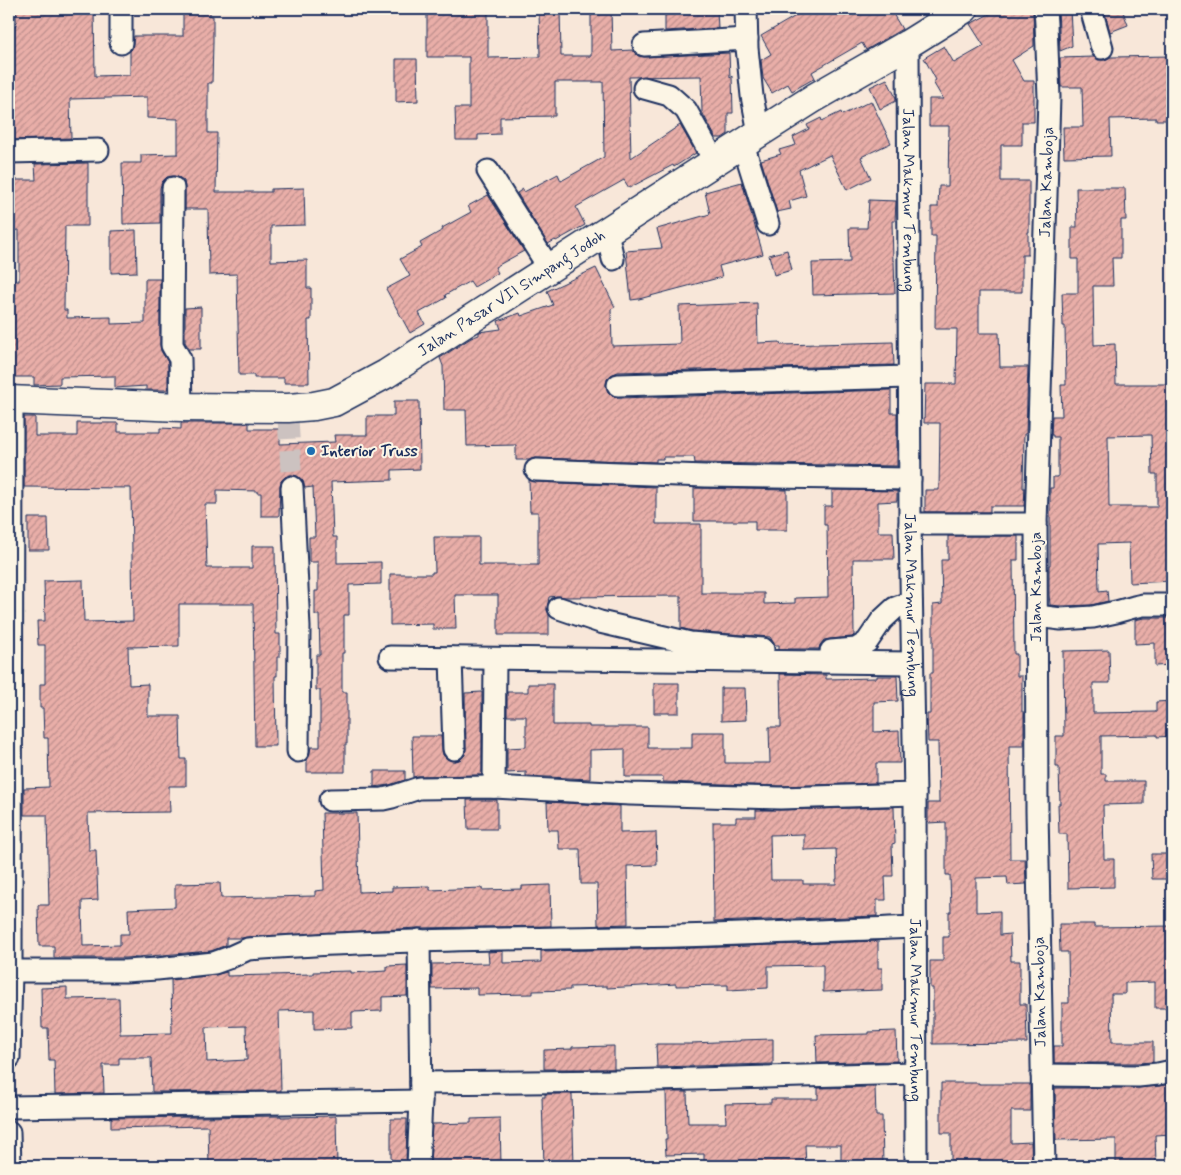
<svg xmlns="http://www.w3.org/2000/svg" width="1181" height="1175" font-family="Mynerve,sans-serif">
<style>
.building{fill:url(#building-hatch);stroke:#1b2f5e;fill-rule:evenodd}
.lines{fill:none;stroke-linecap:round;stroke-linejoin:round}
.minor-tunnel{stroke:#ccc2c0;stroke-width:21;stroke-dasharray:21 11;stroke-linecap:butt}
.minor-casing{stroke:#1b2f5e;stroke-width:25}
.major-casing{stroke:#1b2f5e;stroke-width:31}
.minor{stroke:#fcf5e5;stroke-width:21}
.major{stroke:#fcf5e5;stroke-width:28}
.poi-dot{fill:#1f6fb2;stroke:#fcf5e5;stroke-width:2}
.labels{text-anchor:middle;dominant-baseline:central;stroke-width:4;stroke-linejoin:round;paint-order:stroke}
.street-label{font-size:16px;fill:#1b2f5e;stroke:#fcf5e5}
.poi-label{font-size:16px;font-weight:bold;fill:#1b2f5e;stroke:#fcf5e5;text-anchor:start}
</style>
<defs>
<pattern id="building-hatch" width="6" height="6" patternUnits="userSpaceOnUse" patternTransform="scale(1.25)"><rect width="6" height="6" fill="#e9aea8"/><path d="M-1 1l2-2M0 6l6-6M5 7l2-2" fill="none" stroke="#bc8e8c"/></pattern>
</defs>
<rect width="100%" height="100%" fill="#f8e7d9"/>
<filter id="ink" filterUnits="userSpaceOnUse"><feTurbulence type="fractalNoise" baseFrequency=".02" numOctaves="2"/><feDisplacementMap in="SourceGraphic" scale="10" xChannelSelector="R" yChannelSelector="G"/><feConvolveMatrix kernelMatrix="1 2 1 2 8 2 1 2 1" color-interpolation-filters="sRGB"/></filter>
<g filter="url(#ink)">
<path class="building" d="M16 9H94L95 76 130 75V51L132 49 133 43 134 36H183V9H210V16H213V42L212 83H208V133H217L216 192H271V189L304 188 305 225 271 226V261L307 260V288H311V320H308L309 383H284V378H254V375H239L237 274 209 275 208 209H185V188L184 181 180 178 174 176 167 177 162 182 160 188V223L123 224 122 163H141V155L178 154V119L147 118V97L70 99 71 138 9 140V114H14L13 64 9 65V26H16Z
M427 9H488V58L540 57 539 9H560L561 56H591V9H611L612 51 633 50 638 56 645 57 729 53 730 78 732 76 733 113H728V134L722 138H716L702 112 701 76 629 77 631 158 680 125 696 153 674 167 673 165 629 188 624 180 576 207 585 225 556 241 555 240 548 244 517 193 523 189 524 192 558 174 561 181 604 157 603 82H555V116L500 117V134L478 135V140H456L455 108H469V57H427Z
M796 9H890L902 29 866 50 862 43 812 72 815 78 792 91 788 84 772 93 763 78 761 60 771 54 761 36 799 14Z
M999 9H1033L1034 46 1012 60 1024 81H1034V122H1022V145H1001V181H1029V232H1028V255H1022V292H979V333H999L1000 367H1028L1026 434H1024L1023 488H1025L1024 506H990V512H925V490H939L940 423H924L925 384H956L957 329H935L936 236H931V207H938L939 186H948L949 126H929V99H943L933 82 936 80 924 58 944 46 954 63 984 46 970 24Z
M1058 9H1070L1072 46 1060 51Z
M1104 9H1122L1128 25 1110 32Z
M717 10 718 28 665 31V11Z
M1172 56V120H1156V118L1110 119 1111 156 1064 157 1063 127H1083L1082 87H1061L1060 58 1094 57 1098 60H1105L1111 57Z
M396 59H417L418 101 396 102Z
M887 79 896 98V101L880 109 870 87Z
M871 101 891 143 861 157 871 178 847 190 830 155 799 170 806 196 789 201 791 209 777 212 761 160 781 154 779 150 796 145 793 137 809 129 807 125 821 118 822 121 841 112 842 115Z
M88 163V226H65L64 310H67V318L111 317V324L145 323V279H160V345L161 351 168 362V390H146V386L115 388V376L60 377V384L34 385V377H9V281H19V230L10 231 9 208H12L11 180H36L35 164Z
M742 182 763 254 719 266 722 277 639 299 631 300 626 251 662 248 657 229 710 214 705 192Z
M1076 188H1125L1126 220H1121V258H1112L1113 286H1093L1094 345 1115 344 1116 384H1172V581L1130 583 1129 543 1098 544 1099 591 1107 590 1108 601 1091 605 1061 606 1050 605 1049 594V565H1050V488H1053V477H1058V437H1053V435H1051L1052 416H1062L1061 385H1066L1065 326H1063L1062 293H1078V259H1072V227H1077ZM1151 435 1152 474H1157V507H1109L1108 436Z
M488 195 524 251 495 267 498 273 474 287 470 281 445 295 446 298 419 313 425 324 410 333 386 289 410 276 400 259 422 247 420 243 443 230 442 228 471 212 468 206Z
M869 200 896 201 895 221H892L893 261H894L895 293 813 295 812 263 850 262 849 228H867Z
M136 230 137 272 111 273V231Z
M787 250 792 270 774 275 769 255Z
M596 268 615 307 611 309 612 346 680 344 679 306 757 303 758 343 780 342 781 345 893 342 894 365 618 372 611 375 607 379 606 385 608 392 613 396 618 398 891 390V413H897V466L695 463 694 457H663V459H656V462L536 458 529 460H516V445L467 446 466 410H444L443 366 440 358 471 338 479 335V332L501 329 498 321 520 313 521 316 553 305 547 291Z
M201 307V349H189L185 342V308Z
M394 401H419L420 469 392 470V480L331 482 333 537H337V563L381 562V584L349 585V615H344V653H342V692H347V744H345V772H307V760L309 757 311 747H320V690H316V655H320L319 615H315V591H318V562H309V537H315L313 487 305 488 303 481 297 476 291 475 285 477 281 481 280 487 279 516H261V493H257V491L217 490V504H205L207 568H252V546H275L276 634H280V657H277V676H275L276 746H255L253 604H179V646L128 647 129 685 148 684V716H180L181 759H186V786H169L170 812 88 813 89 850H96L98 900 82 901 83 946 120 945V934H129L128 909 175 907V884L220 883 221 898 315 896V891L324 890 322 813H357L359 892 392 891V887L430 886V890L482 888V890L522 889V886L550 885 551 926 418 928 247 937 242 938H226V945L211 951 125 958H54V946H39L38 905H49L47 815H24V788L49 787 48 738H44L43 708H40V684H45V645H38L37 621H45L44 581 83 580 84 622 133 621 131 488 24 487V417H35V436H77V423H118V432H160V428L181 429V423H249V429H280V444L335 442 334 435H367V416H394Z
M529 480 536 482 656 487V524H701V593H764V604L795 603V598L828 597 827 525H824V506H832V490L897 491V501L878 502V532H893L894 559H853L854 635 852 637 830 639 824 640 820 645 819 649H779V645H775L770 637 692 631 681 628V596L566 597 557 596 549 597 547 610 549 614V635H498V595H455L456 629H433V624L390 625V574H432V572H435L434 537H479V565H538V512H530Z
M694 488 787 490V530H755V521H694Z
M28 518H48L49 550H28Z
M948 536H1018V560H1013L1014 654H1017V676H1022V712H1024V746H1009L1010 859H1025L1026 884 1008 885 1007 877 976 878V912L1000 911V935L1010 934 1011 961H1020V1004H1026L1027 1043 933 1044V988H930V961H943V937H949V912H951L950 875H946V822L928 823V803H939L938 742H928L927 714H930V673H933V605L942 604 941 560H948Z
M1172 618V665L1155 666V643L1135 644V620L1144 618Z
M1109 650 1110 683H1093V713L1156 712V702L1172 701V736L1157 737V735L1101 736V774H1106V781H1144V804L1103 805 1104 859H1114V887L1068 888 1067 834H1059L1058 804H1060L1059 767H1056V736H1064L1063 651Z
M780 674 826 675V679L877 678V676H897L898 701 874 702V732L899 731 900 763H876V783L780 786 663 782V777H625V749L590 750V779L526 776V772L507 773V748L526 747V716H507V692H528V684H553V725H589V727H648V748H692V732H725V763H770L769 727H781Z
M654 683H679V713H654Z
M721 688H745L746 720 721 721Z
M482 692V775L419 776 413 777 412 736H441L442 749 443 755 449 760 455 761 461 759 465 755 466 749 465 693Z
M374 771H405V780L389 785 374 787Z
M467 800H497V829H468Z
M547 802 620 806V833L656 832 657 865 627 866 628 924 598 925 597 884H581L580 849H559L558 830H548Z
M894 807 895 843 892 844 893 876H885L886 900H877V916L714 922 713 822H736V817H756V810H780ZM804 834V850L836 849 837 879H836V884H803V880H771L770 835Z
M1151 854H1172V879H1152Z
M1059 924H1094V927L1172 926V1008H1155V982L1125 983V994H1111L1112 1042H1153V1062L1137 1063H1054V1046H1062V1003H1069L1068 952H1060Z
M878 941V968H882V990L823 992V965L768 966V988L728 990V985L676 986V984L607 988V986L570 987V990L533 991V994L477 995V988L432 989V964L489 963 488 952 503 951V963L541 962V951L696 948Z
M407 965V996L382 997V1011L352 1012V1028L314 1029V1010L279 1011 281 1091 152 1092 151 1058H119V1065H103L104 1093 55 1094 54 1060H49L48 1028H42L41 988 67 987V999L119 998 120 1034 172 1033 171 980 215 975 227 972V976L313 974V972L351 971V973L387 971V966ZM246 1026 247 1060 207 1062 206 1027Z
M896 1031 897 1061 817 1063 816 1035 869 1034V1032Z
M773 1039V1064L657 1067 656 1044H692V1043L740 1041V1040Z
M614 1046V1069H544V1050L572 1049V1047Z
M941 1083H979V1084H1030V1111H1011V1143L1031 1142 1032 1166H951V1133H941Z
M1172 1084V1134L1155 1135 1156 1162 1116 1163V1139L1056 1140 1055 1088H1138L1159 1086Z
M875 1087 876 1116H882L883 1166H841V1145H805L806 1166H704V1154L666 1155 665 1139H667L666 1092H687L688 1123H726L725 1104 771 1103V1099H818V1088Z
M545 1094H572L574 1166H544L542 1097H545Z
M281 1116V1117L336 1116 337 1166H209L208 1126 111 1128V1118Z
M500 1118 501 1166H430L432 1124 471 1123V1119Z
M391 1119H407L406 1166H391Z"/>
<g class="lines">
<path class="minor-tunnel" d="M288 418 292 487"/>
<g class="minor-casing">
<g id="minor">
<path d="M746 9 747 48 752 96 759 133"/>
<path d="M1091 9 1102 48"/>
<path d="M121 43V9"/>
<path id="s1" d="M908 44 910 524 915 794 916 1166"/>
<path d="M644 45 747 39"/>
<path d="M644 88 669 95 686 110 715 162"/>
<path d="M743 144 768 224"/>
<path d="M9 152 98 150"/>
<path d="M488 171 549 268"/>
<path d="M173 188 172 345 180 359 181 407"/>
<path d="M607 232 613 259"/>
<path d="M618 385 909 377"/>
<path d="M536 470 706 476 910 479"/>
<path d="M292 487 299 627 298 751"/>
<path d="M910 524H1036"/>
<path d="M559 608 600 622 690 643 763 649"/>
<path d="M1037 616 1061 619 1093 617 1116 612 1134 607 1143 605H1172"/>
<path d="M831 651 856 649 867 642 882 620 895 608 911 602"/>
<path d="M390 657 912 663"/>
<path d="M451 658 454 749"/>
<path d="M494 787 495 659"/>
<path d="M330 800 383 799 392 797 419 788 494 787 630 794 780 798 915 794"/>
<path d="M11 971H125L157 969 214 963 228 958 248 949C373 940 498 939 623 937 720 936 817 931 915 927"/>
<path d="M9 1058 11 971 12 400"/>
<path d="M1042 1075 1138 1076 1158 1074 1172 1071"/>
<path d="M421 1083 619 1081 915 1073"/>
<path d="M9 1107 421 1101"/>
<path d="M9 1132 10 1166"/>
<path d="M418 1166 421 1101 419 940"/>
<path id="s2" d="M1044 1166 1037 811 1036 524 1049 97 1046 24 1045 9"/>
</g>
</g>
<g class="major-casing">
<g id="major">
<path id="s3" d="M9 400 181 407 288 408 314 406 334 402 386 374 759 133 814 98 908 44 964 9"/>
</g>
</g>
<use href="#minor" class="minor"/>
<use href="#major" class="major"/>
</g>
</g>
<circle class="poi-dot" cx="311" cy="451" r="5"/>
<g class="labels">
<g class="street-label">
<text stroke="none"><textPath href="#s2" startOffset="984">Jalan Kamboja</textPath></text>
<text stroke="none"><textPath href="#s1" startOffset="156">Jalan Makmur Tembung</textPath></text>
<text stroke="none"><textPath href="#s3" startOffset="534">Jalan Pasar VII Simpang Jodoh</textPath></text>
<text transform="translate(1036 587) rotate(-90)">Jalan Kamboja</text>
<text stroke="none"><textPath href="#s1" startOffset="561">Jalan Makmur Tembung</textPath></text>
<text transform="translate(1040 992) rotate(-91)">Jalan Kamboja</text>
<text stroke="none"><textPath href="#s1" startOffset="966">Jalan Makmur Tembung</textPath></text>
</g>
<g class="poi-label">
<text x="321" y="451">Interior Truss</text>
</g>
</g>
<rect width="1181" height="1175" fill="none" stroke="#fcf5e5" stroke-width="30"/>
<rect x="15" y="15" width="1151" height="1145" fill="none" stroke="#1b2f5e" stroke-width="2" filter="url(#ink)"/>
</svg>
